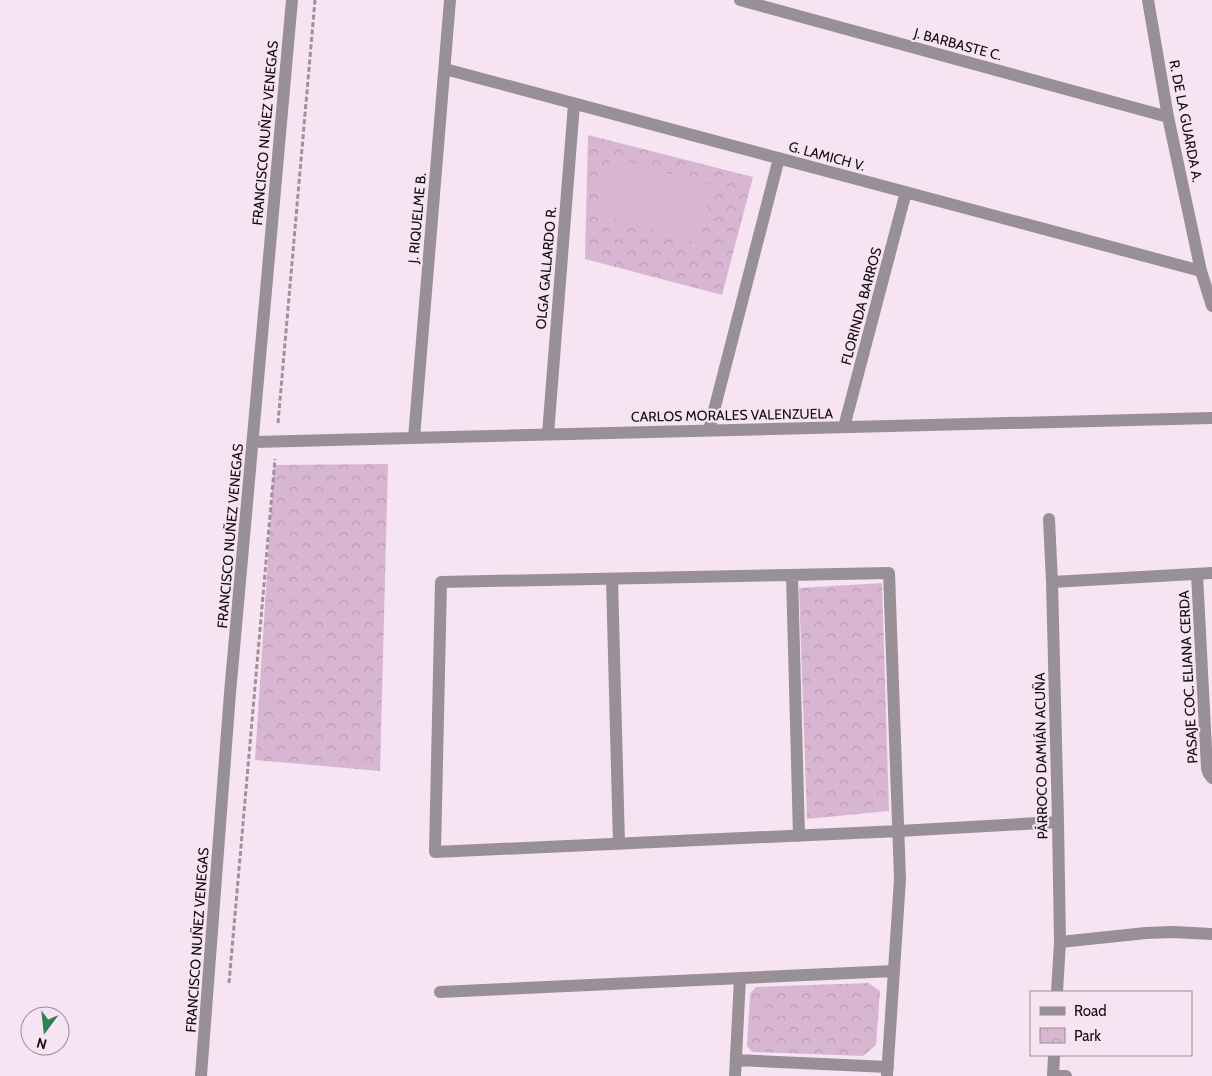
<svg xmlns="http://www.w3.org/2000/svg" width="1212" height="1076" font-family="Cabin,sans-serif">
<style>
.park{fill:url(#park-crowns)}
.pitch{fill:#d8b6d1}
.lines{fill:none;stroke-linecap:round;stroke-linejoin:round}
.path{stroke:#9f909c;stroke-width:3;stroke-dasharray:5 2.5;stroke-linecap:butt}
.street{stroke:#989096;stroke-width:12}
.labels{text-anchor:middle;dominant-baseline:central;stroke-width:4.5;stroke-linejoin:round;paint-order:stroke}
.street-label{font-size:14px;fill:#120b10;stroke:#f7e4f3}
</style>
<defs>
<pattern id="park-crowns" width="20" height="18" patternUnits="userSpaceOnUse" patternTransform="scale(1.25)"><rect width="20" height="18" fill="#d8b6d1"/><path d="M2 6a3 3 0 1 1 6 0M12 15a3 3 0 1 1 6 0" fill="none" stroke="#b89bb2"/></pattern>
</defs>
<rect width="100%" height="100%" fill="#f7e4f3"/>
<path class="park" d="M588 135 753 177 722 295 585 259Z
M388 464 380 771 255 760 274 465Z
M882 583 889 811 807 819 799 588Z
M868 983 880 991 876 1045 863 1056 752 1052 747 1046 750 994 756 987Z"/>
<path class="pitch" d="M611 157 714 186 698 243 595 214Z"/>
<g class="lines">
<path class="path" d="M278 423 315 0
M229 983 275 459"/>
<path class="street" d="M740 0 1168 117
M1148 0 1168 117 1201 271 1212 306
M445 69 1201 271
M844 427 906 192
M709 430 779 158
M548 434 574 104
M414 438 450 0
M253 442 1212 418
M1049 519 1052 582 1058 822 1060 942 1057 992
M1197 574 1207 768 1209 774 1212 778
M792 575 799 836
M612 579 619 844
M1052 582 1212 573
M1060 942 1146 933 1173 932 1212 934
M440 992 894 971
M736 1060 888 1067
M201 1076 230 693 292 0
M735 1076 740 978
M887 1076 900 879 889 573 441 582 435 852 899 831 1058 822
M1053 1076 1054 1055
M1053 1076H1066"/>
</g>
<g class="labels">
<g class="street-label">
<text transform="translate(958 44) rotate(15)">J. BARBASTE C.</text>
<text transform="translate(1186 121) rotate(79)">R. DE LA GUARDA A.</text>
<text transform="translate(265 133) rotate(-85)">FRANCISCO NUÑEZ VENEGAS</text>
<text transform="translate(827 156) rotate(15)">G. LAMICH V.</text>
<text transform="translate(417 218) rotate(-85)">J. RIQUELME B.</text>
<text transform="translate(546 268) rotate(-85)">OLGA GALLARDO R.</text>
<text transform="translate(861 306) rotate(-75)">FLORINDA BARROS</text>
<text transform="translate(732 415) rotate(-1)">CARLOS MORALES VALENZUELA</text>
<text transform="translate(230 536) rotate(-85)">FRANCISCO NUÑEZ VENEGAS</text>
<text transform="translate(1188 677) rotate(-93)">PASAJE COC. ELIANA CERDA</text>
<text transform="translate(1041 756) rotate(-91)">PÁRROCO DAMIÁN ACUÑA</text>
<text transform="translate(197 940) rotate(-86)">FRANCISCO NUÑEZ VENEGAS</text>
</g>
</g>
<rect x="1030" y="991" width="162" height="65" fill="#f7e4f3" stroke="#9b8d98"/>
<rect x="1040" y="1007" width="25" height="8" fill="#989096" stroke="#9b8d98"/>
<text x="1074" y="1016" font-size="15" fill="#120b10">Road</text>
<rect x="1040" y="1028" width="25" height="15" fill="url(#park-crowns)" stroke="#9b8d98"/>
<text x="1074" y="1041" font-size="15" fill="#120b10">Park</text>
<g transform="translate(45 1031) rotate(195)"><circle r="24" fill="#f7e4f3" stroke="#9b8d98"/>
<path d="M0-4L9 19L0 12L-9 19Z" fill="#2c8154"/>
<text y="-8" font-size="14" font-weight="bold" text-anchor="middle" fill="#120b10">N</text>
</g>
</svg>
